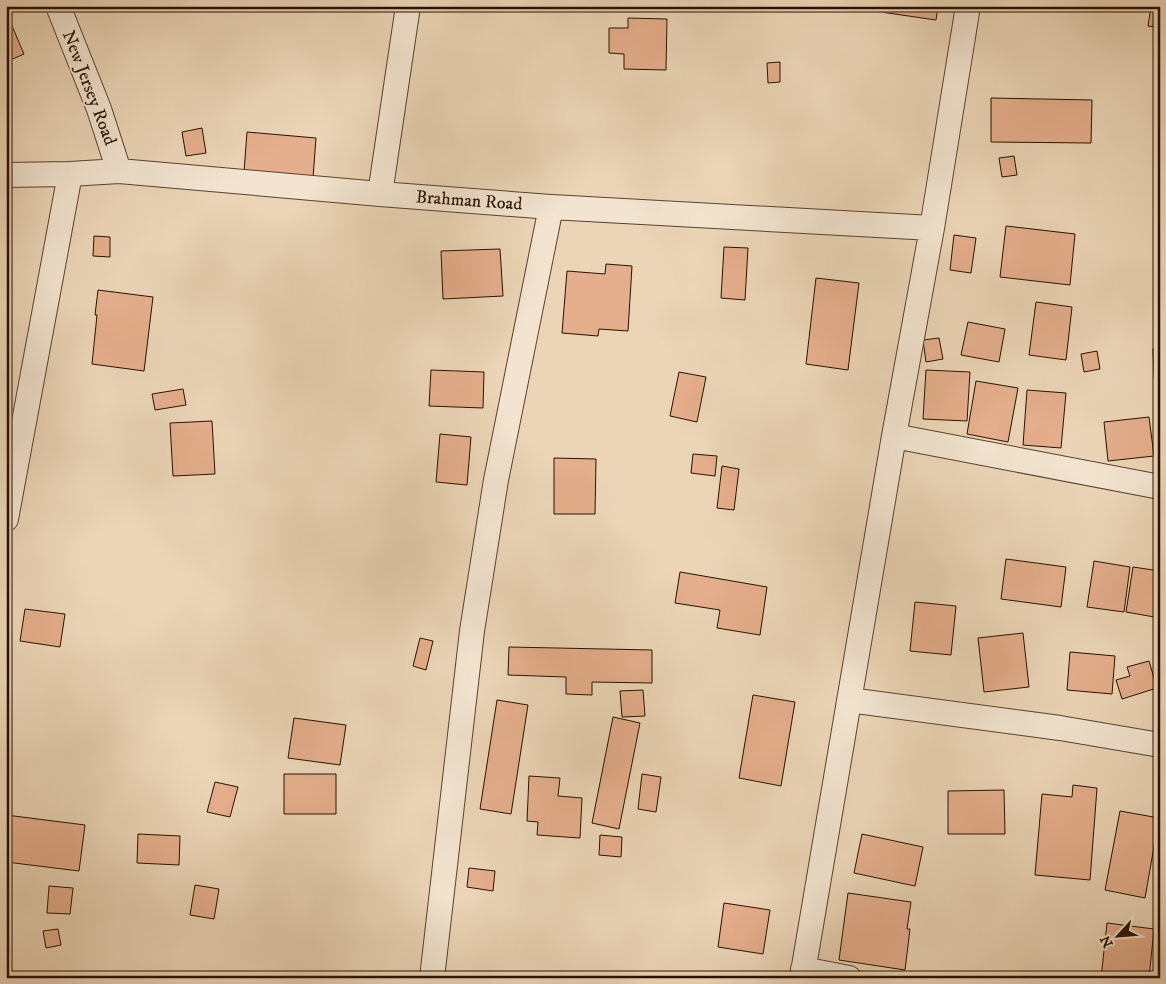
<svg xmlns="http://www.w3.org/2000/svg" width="1166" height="984" font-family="'IM FELL DW Pica',serif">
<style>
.building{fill:#e5ae8c;stroke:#281100}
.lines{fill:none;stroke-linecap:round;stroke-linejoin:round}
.minor-casing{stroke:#59422e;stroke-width:26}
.minor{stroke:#f2e4d0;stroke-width:24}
.labels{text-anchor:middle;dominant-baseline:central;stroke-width:4;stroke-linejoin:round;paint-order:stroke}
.street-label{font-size:18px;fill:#281100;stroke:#f2e4d0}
</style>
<rect width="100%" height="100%" fill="#ebd5b6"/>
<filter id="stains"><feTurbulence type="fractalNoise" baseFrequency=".004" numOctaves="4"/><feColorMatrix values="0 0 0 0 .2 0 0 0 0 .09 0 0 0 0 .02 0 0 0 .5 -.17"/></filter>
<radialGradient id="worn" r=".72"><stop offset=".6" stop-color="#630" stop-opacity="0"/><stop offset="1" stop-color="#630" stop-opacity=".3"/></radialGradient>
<path class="building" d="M874 6H938L936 20 874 11Z
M1151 6H1160V28L1148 26Z
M6 12 24 54 6 62Z
M628 18 667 19 666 70 624 69V54L609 53V28H628Z
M780 62V82L768 83 767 63Z
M991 98 1092 100 1091 143 991 142Z
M202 128 206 153 186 156 182 132Z
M247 132 316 138 313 178 244 172Z
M1014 156 1017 175 1002 177 999 158Z
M1006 226 1075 234 1070 285 1000 277Z
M954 235 976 238 971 273 950 270Z
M94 236 110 237V257L93 256Z
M724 247 748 248 745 300 721 298Z
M500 249 503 296 443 299 441 251Z
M606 264 632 266 628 331 599 329 598 336 562 333 567 271 605 274Z
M816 278 859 283 848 370 806 364Z
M98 290 153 297 144 371 92 364 97 315H95Z
M1036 302 1072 307 1066 360 1029 355Z
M968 322 1005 329 999 362 961 355Z
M939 338 943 359 926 362 923 340Z
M1153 349H1160V377H1154Z
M1097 351 1100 369 1084 372 1081 354Z
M431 370 484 372 483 408 429 406Z
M926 370 970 372 967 421 923 419Z
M679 372 706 377 697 422 670 416Z
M976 381 1018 388 1008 442 967 434Z
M183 389 186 405 155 410 152 394Z
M1027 390 1066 393 1061 448 1023 445Z
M1149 417 1154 456 1108 461 1104 422Z
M212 421 215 474 173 476 170 423Z
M440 434 471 437 467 485 436 482Z
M693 454 717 456 715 476 691 473Z
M554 458 596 459 595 514H554Z
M722 466 739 469 734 510 717 508Z
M1006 559 1066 567 1061 607 1001 599Z
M1094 561 1130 567 1124 612 1087 607Z
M1133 567 1160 571V618L1126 612Z
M680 572 767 587 760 635 717 628 720 610 675 603Z
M915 602 956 606 951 655 910 651Z
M25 609 65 614 60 647 20 641Z
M1023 633 1029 687 984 692 978 638Z
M420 638 433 641 426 670 413 666Z
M509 647 652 650V683L592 682V695L566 694V677L508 675Z
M1070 652 1115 656 1112 694 1067 690Z
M1149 661 1157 688 1122 699 1116 680 1130 676 1127 667Z
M643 690 645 716 622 717 620 691Z
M753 695 795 702 781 786 739 778Z
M497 700 528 705 511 814 480 809Z
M613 717 640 723 619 829 592 823Z
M294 718 346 725 340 765 288 758Z
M284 774H336V814H284Z
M642 774 661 777 656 812 638 809Z
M529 776 560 778 558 796 582 798 580 838 537 835 538 822 527 821Z
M215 782 238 787 230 817 207 812Z
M1073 785 1097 788 1090 880 1035 875 1042 794 1072 797Z
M1004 790 1005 834H948V791Z
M1120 811 1159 818 1145 898 1105 890Z
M6 815 85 825 79 871 6 862Z
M138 834 180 836 179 865 137 863Z
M862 834 923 847 915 886 854 873Z
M600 835 622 837 621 857 599 855Z
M469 868 495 871 493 891 467 887Z
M195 885 219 889 214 919 190 915Z
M49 886 73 888 70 914 47 913Z
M848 893 911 902 907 929H910L905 970 839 960Z
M724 903 770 910 763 954 718 947Z
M1107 923 1154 929 1149 978H1101Z
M58 929 61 945 46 948 43 931Z"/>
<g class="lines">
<g class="minor-casing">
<path id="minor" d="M58 6 99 109 119 171
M6 175 70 174 119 171 380 194 551 207 932 228
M380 194 408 6
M894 436 1160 487
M6 519 70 174
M849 700 1060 728 1160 745
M803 969 849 978
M432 978 472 631 496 480 551 207
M802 978 894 436 932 228 968 6"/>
</g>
<use href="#minor" class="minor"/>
</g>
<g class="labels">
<g class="street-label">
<text transform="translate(89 88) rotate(69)">New Jersey Road</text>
<text transform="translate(469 201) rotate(4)">Brahman Road</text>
</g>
</g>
<rect width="1166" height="984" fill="none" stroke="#ebd5b6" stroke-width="25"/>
<rect x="8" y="8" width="1151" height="969" fill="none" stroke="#281100" stroke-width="2.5"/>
<rect x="12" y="12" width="1141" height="959" fill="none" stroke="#281100"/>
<g transform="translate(1118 936) rotate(244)" stroke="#f2e4d0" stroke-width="4" paint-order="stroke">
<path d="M0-4L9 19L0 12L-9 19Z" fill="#281100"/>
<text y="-8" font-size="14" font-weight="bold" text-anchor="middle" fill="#281100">N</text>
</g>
<rect width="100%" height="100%" filter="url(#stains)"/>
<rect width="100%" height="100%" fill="url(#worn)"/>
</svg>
